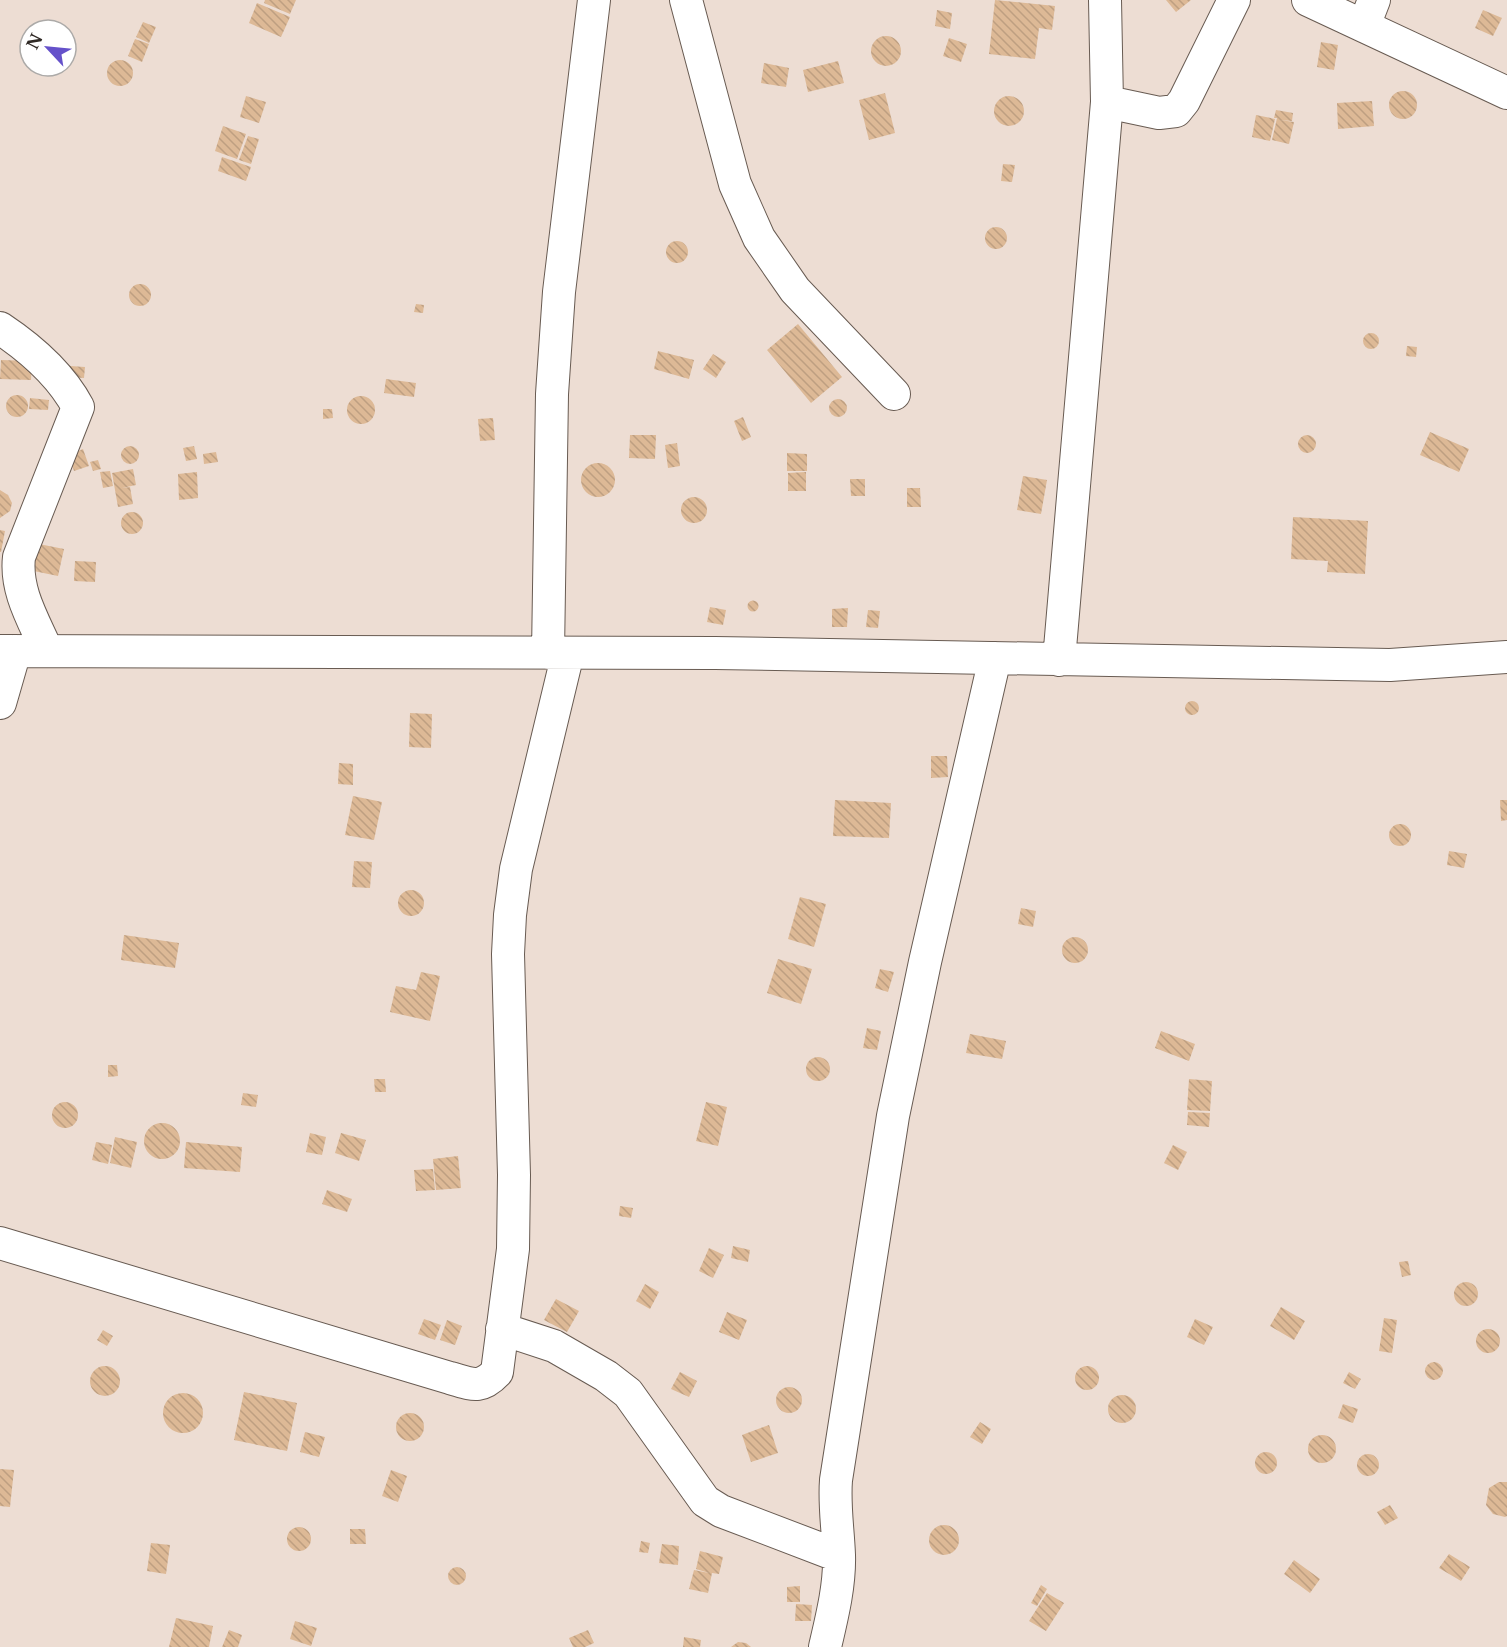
<svg xmlns="http://www.w3.org/2000/svg" width="1507" height="1647" font-family="'Libre Baskerville',serif">
<style>
.building{fill:url(#building-back-hatch)}
.lines{fill:none;stroke-linecap:round;stroke-linejoin:round}
.minor-casing{stroke:#685b52;stroke-width:34}
.minor{stroke:#fff;stroke-width:32}
</style>
<defs>
<pattern id="building-back-hatch" width="6" height="6" patternUnits="userSpaceOnUse" patternTransform="scale(1.5)"><rect width="6" height="6" fill="#ddb996"/><path d="M-1 5l2 2M0 0l6 6M5-1l2 2" fill="none" stroke="#be9f81"/></pattern>
</defs>
<rect width="100%" height="100%" fill="#edddd3"/>
<path class="building" d="M265 0H296L290 14 264 3Z
M995 0 1055 6 1052 30 1039 28 1035 59 989 54Z
M1166 0H1191L1176 12Z
M257 3 290 17 281 37 249 23Z
M937 10 952 13 950 29 935 26Z
M1483 10 1502 18 1493 36 1475 28Z
M143 22 156 27 149 43 136 37Z
M871 51a15 15 0 1 1 30 0a15 15 0 1 1-30 0Z
M949 38 967 44 961 62 943 56Z
M135 39 149 44 142 62 128 56Z
M1321 42 1338 45 1334 70 1317 67Z
M107 73a13 13 0 1 1 26 0a13 13 0 1 1-26 0Z
M838 61 844 83 808 92 803 70Z
M764 63 789 68 786 87 761 83Z
M1389 105a14 14 0 1 1 28 0a14 14 0 1 1-28 0Z
M885 93 895 133 869 140 859 100Z
M994 111a15 15 0 1 1 30 0a15 15 0 1 1-30 0Z
M246 96 266 102 259 123 240 117Z
M1372 101 1374 126 1338 129 1337 103Z
M1276 110 1293 113 1292 121 1280 120 1294 122 1289 144 1272 140 1277 118H1274Z
M1256 115 1275 119 1270 141 1252 137Z
M223 126 246 134 237 159 215 151Z
M248 136 259 139 251 164 239 160Z
M222 157 251 167 246 181 218 171Z
M1003 164 1015 165 1012 182 1001 181Z
M985 238a11 11 0 1 1 22 0a11 11 0 1 1-22 0Z
M666 252a11 11 0 1 1 22 0a11 11 0 1 1-22 0Z
M129 295a11 11 0 1 1 22 0a11 11 0 1 1-22 0Z
M416 304 424 305 423 313 414 312Z
M798 324 842 377 811 403 767 350Z
M1363 341a8 8 0 1 1 16 0a8 8 0 1 1-16 0Z
M1407 346 1417 347 1416 357 1406 356Z
M658 351 694 360 689 379 654 369Z
M713 354 726 362 716 378 703 369Z
M1 360 32 361 31 380 0 379Z
M70 366 85 367 84 378 69 377Z
M386 379 416 383 414 397 384 393Z
M6 406a11 11 0 1 1 22 0a11 11 0 1 1-22 0Z
M347 410a14 14 0 1 1 28 0a14 14 0 1 1-28 0Z
M30 398 49 400 48 410 29 409Z
M829 408a9 9 0 1 1 18 0a9 9 0 1 1-18 0Z
M323 409H332L333 418 323 419Z
M743 417 751 437 742 441 734 421Z
M493 418 495 440 480 441 478 419Z
M1430 432 1469 449 1459 472 1420 455Z
M1298 444a9 9 0 1 1 18 0a9 9 0 1 1-18 0Z
M630 435H656L655 459 629 458Z
M677 443 680 466 668 468 665 445Z
M121 455a9 9 0 1 1 18 0a9 9 0 1 1-18 0Z
M194 446 197 459 186 461 183 448Z
M83 449 89 466 74 471 69 455Z
M216 452 218 462 204 464 203 454Z
M787 453 807 454V471H787Z
M98 460 101 469 93 471 90 462Z
M581 480a17 17 0 1 1 34 0a17 17 0 1 1-34 0Z
M133 469 136 485 122 488 130 487 133 504 118 507 112 473Z
M110 471 113 486 103 488 100 472Z
M197 472 198 498 179 500 178 474Z
M806 472V491H788V473Z
M1023 476 1047 480 1041 514 1017 510Z
M850 479H865V496H851Z
M907 488H920L921 507H907Z
M0 490 8 495 12 503 10 511 0 518Z
M681 510a13 13 0 1 1 26 0a13 13 0 1 1-26 0Z
M121 523a11 11 0 1 1 22 0a11 11 0 1 1-22 0Z
M1293 517 1368 521 1365 574 1327 572 1328 561 1291 559Z
M0 530 5 531 1 552H0Z
M29 542 64 549 58 576 24 569Z
M75 561 96 562 95 582 74 581Z
M747.5 606a5.5 5.5 0 1 1 11 0a5.5 5.5 0 1 1-11 0Z
M710 607 726 610 723 625 707 622Z
M848 608 847 627H832V609Z
M868 610 880 611 878 628 866 627Z
M1185 708a7 7 0 1 1 14 0a7 7 0 1 1-14 0Z
M410 713 432 714 431 748 409 747Z
M931 756H947L948 777 931 778Z
M339 763 353 764V785L338 784Z
M353 796 382 802 374 840 345 835Z
M835 800 891 803 889 838 833 836Z
M1500 800H1507V820L1501 821Z
M1389 835a11 11 0 1 1 22 0a11 11 0 1 1-22 0Z
M1449 851 1467 854 1464 868 1447 865Z
M354 861 372 862 370 888 352 887Z
M398 903a13 13 0 1 1 26 0a13 13 0 1 1-26 0Z
M800 897 826 904 814 947 788 939Z
M1021 908 1036 911 1033 927 1018 924Z
M124 935 179 943 175 968 121 960Z
M1062 950a13 13 0 1 1 26 0a13 13 0 1 1-26 0Z
M778 959 812 969 801 1004 767 993Z
M880 969 894 972 888 992 875 988Z
M421 972 440 976 430 1021 390 1012 396 986 416 990Z
M867 1028 881 1031 877 1050 863 1048Z
M1161 1031 1195 1044 1189 1061 1155 1048Z
M970 1034 1006 1041 1002 1059 966 1053Z
M806 1069a12 12 0 1 1 24 0a12 12 0 1 1-24 0Z
M108 1065H117L118 1076 108 1077Z
M374 1079H385L386 1092H375Z
M1189 1079 1212 1081 1210 1111 1187 1110Z
M243 1093 258 1095 256 1107 241 1105Z
M52 1115a13 13 0 1 1 26 0a13 13 0 1 1-26 0Z
M706 1102 727 1107 718 1146 696 1141Z
M1188 1112 1210 1113 1209 1127 1187 1125Z
M144 1141a18 18 0 1 1 36 0a18 18 0 1 1-36 0Z
M310 1133 326 1137 322 1155 306 1152Z
M341 1133 366 1140 359 1161 335 1153Z
M115 1137 137 1142 131 1168 110 1163Z
M96 1142 112 1145 108 1164 92 1160Z
M186 1142 242 1147 240 1172 184 1168Z
M1173 1145 1187 1152 1178 1170 1164 1163Z
M458 1156 461 1188 436 1190 433 1159Z
M433 1169 435 1190 416 1191 414 1170Z
M327 1190 352 1199 347 1212 322 1204Z
M620 1206 633 1208 631 1218 619 1216Z
M733 1246 750 1250 748 1262 731 1258Z
M709 1248 724 1255 713 1278 699 1271Z
M1408 1261 1411 1275 1402 1277 1399 1262Z
M1454 1294a12 12 0 1 1 24 0a12 12 0 1 1-24 0Z
M645 1284 659 1292 650 1309 636 1301Z
M556 1299 579 1311 567 1332 544 1320Z
M1281 1307 1305 1321 1294 1340 1270 1326Z
M727 1312 747 1320 739 1340 719 1332Z
M1384 1318 1397 1320 1392 1353 1379 1351Z
M424 1319 441 1325 435 1340 418 1334Z
M1195 1319 1213 1327 1204 1345 1187 1337Z
M447 1320 462 1326 455 1345 440 1340Z
M1476 1341a12 12 0 1 1 24 0a12 12 0 1 1-24 0Z
M103 1330 113 1336 107 1346 97 1340Z
M1425 1371a9 9 0 1 1 18 0a9 9 0 1 1-18 0Z
M90 1381a15 15 0 1 1 30 0a15 15 0 1 1-30 0Z
M1075 1378a12 12 0 1 1 24 0a12 12 0 1 1-24 0Z
M680 1372 697 1381 689 1397 671 1389Z
M1349 1372 1361 1379 1355 1389 1343 1383Z
M776 1400a13 13 0 1 1 26 0a13 13 0 1 1-26 0Z
M244 1392 297 1403 287 1451 234 1440Z
M163 1413a20 20 0 1 1 40 0a20 20 0 1 1-40 0Z
M1108 1409a14 14 0 1 1 28 0a14 14 0 1 1-28 0Z
M1343 1404 1358 1409 1353 1423 1338 1418Z
M396 1427a14 14 0 1 1 28 0a14 14 0 1 1-28 0Z
M980 1422 991 1429 982 1444 970 1437Z
M769 1425 778 1453 751 1462 742 1435Z
M305 1432 325 1437 319 1457 300 1452Z
M1308 1449a14 14 0 1 1 28 0a14 14 0 1 1-28 0Z
M1255 1463a11 11 0 1 1 22 0a11 11 0 1 1-22 0Z
M1357 1465a11 11 0 1 1 22 0a11 11 0 1 1-22 0Z
M0 1469 14 1470 10 1507 0 1506Z
M391 1470 407 1476 398 1502 382 1496Z
M1499 1482H1507V1516L1505 1517 1493 1514 1486 1505 1489 1488Z
M1390 1505 1398 1518 1385 1525 1377 1512Z
M929 1540a15 15 0 1 1 30 0a15 15 0 1 1-30 0Z
M287 1539a12 12 0 1 1 24 0a12 12 0 1 1-24 0Z
M350 1529H365L366 1544H350Z
M641 1541 650 1543 648 1553 639 1552Z
M151 1543 170 1545 166 1574 147 1571Z
M662 1544 679 1546 678 1565 659 1563Z
M700 1551 723 1557 719 1574 712 1573 708 1593 689 1589 694 1570 709 1573 696 1569Z
M1449 1554 1470 1567 1461 1581 1439 1568Z
M1294 1560 1320 1579 1310 1593 1284 1574Z
M448 1576a9 9 0 1 1 18 0a9 9 0 1 1-18 0Z
M1041 1585 1047 1589 1037 1606 1031 1603Z
M800 1586V1602H787V1587Z
M1047 1593 1064 1603 1046 1631 1029 1621Z
M796 1604 812 1605 811 1621H795Z
M176 1618 213 1626 209 1647H169Z
M295 1621 317 1628 311 1646 290 1639Z
M229 1630 242 1635 238 1647H222Z
M588 1630 594 1643 585 1647H573L569 1638Z
M684 1637 701 1640 700 1647H683Z
M738 1642 746 1643 751 1647H731Z"/>
<g class="lines">
<g class="minor-casing">
<path id="minor" d="M686 0 735 184 759 238 795 290 894 394
M1308 0 1507 93
M1364 26 1374 0
M1107 102 1159 113 1176 111 1184 101 1234 0
M0 328C30 348 61 375 78 407L19 557C15 591 34 621 47 651
M0 651 715 653 1390 665 1507 657
M548 653 552 394 559 292 594 0
M1059 660 1107 102 1105 0
M0 703 15 651
M0 1243 450 1378C472 1384 480 1390 497 1372L513 1249 514 1175 508 954 510 915 516 869 568 653
M502 1329 554 1346 606 1376 628 1393 705 1501 721 1511 839 1556
M825 1647C832 1617 840 1585 839 1555 838 1529 834 1506 836 1480L893 1116 925 962 995 658"/>
</g>
<use href="#minor" class="minor"/>
</g>
<g transform="translate(48 48) rotate(296)"><circle r="28" fill="#ffffff" stroke="#acaaa8" stroke-width="1.5"/>
<path d="M0-4.5L10 22L0 15L-10 22Z" fill="#6551ca"/>
<text y="-9" font-size="16" font-weight="bold" text-anchor="middle" fill="#302a26">N</text>
</g>
</svg>
